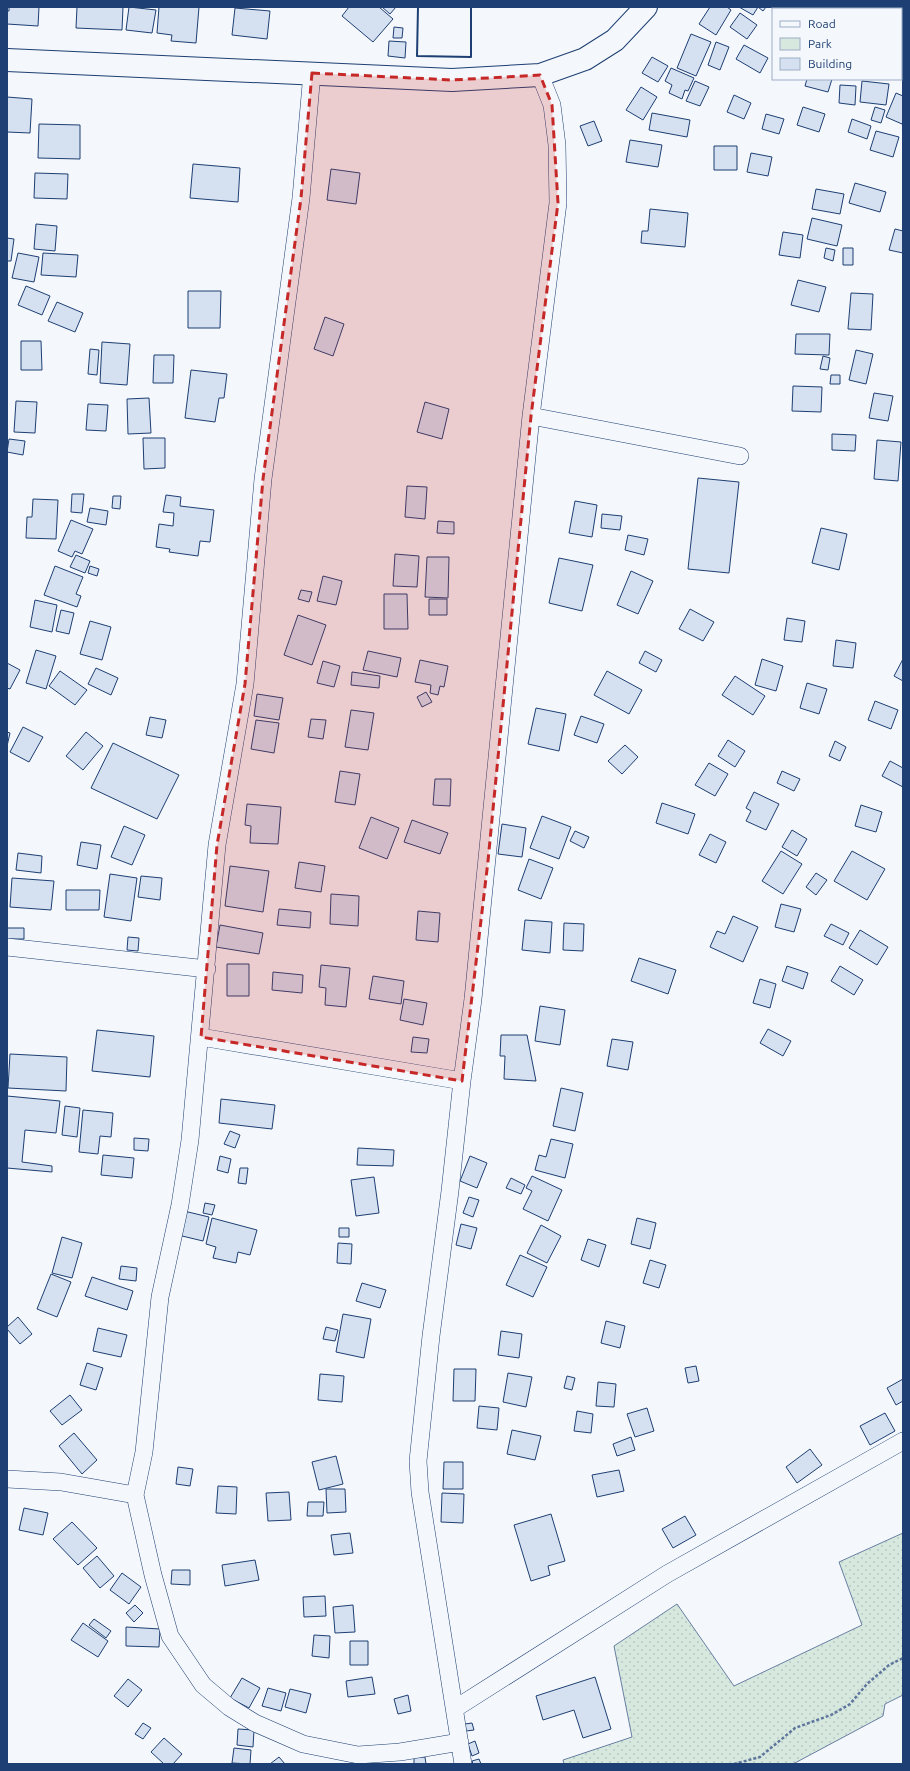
<svg xmlns="http://www.w3.org/2000/svg" width="910" height="1771" font-family="Ubuntu,sans-serif">
<style>
.green{fill:url(#green-dots);stroke:#687fa3}
.building{fill:#d5e0f0;stroke:#1d3f73}
.lines{fill:none;stroke-linecap:round;stroke-linejoin:round}
.minor-casing{stroke:#1d3f73;stroke-width:18}
.secondary-casing{stroke:#1d3f73;stroke-width:24}
.path{stroke:#5e769c;stroke-width:2.5;stroke-dasharray:3 2;stroke-linecap:butt}
.minor{stroke:#f4f7fb;stroke-width:17}
.secondary{stroke:#f4f7fb;stroke-width:22}
.wall{stroke:#1d3f73;stroke-width:2}
.marked{fill:#c62828;fill-opacity:0.2;stroke:#c62828;stroke-width:3;stroke-dasharray:8 5;stroke-linejoin:round}
</style>
<defs>
<pattern id="green-dots" width="8" height="8" patternUnits="userSpaceOnUse"><rect width="8" height="8" fill="#d7e8df"/><path d="M2 2h.1M6 6h.1" fill="none" stroke="#b8c8c3" stroke-width="1.8" stroke-linecap="round"/></pattern>
</defs>
<rect width="100%" height="100%" fill="#f4f7fb"/>
<path class="green" d="M903 1533V1695L885 1704 883 1716 793 1764H564L563 1760 632 1737 614 1646 677 1604 734 1686 862 1625 839 1562Z"/>
<path class="building" d="M9 7H39L38 26 7 24V11H9Z
M77 7H123L122 30 76 28Z
M129 7 156 10 152 33 126 30Z
M159 7H199L196 43 171 41 172 35 157 33Z
M349 7H379L393 19 373 42 342 16Z
M382 7H396L390 14Z
M710 7H727L731 10 716 35 699 24Z
M739 7H766L763 11 758 7 753 15Z
M775 7H794V9H774Z
M801 7H830V9H801Z
M841 7H876L875 9H840Z
M887 7H903V17H901V9H887Z
M235 8 270 11 267 39 232 35Z
M740 13 757 25 747 39 730 27Z
M394 27 403 28 402 38H393Z
M691 34 711 42 696 76 677 68Z
M389 41 406 42 405 58 388 56Z
M716 42 729 47 720 70 708 65Z
M744 45 768 58 760 73 736 59Z
M652 57 668 66 658 82 642 73Z
M671 68 694 78 688 91 685 90 682 99 669 93 672 85 665 81Z
M807 79H832L828 92 805 86Z
M695 81 709 87 700 106 686 101Z
M862 81 889 84 886 105 860 102Z
M840 85 856 86 855 105 839 103Z
M641 87 657 97 643 120 626 110Z
M896 93 903 96V121L902 124 886 117Z
M734 95 751 103 744 119 727 112Z
M7 97 32 99 30 133 7 132Z
M803 107 825 114 819 132 797 125Z
M875 107 885 110 881 123 871 120Z
M652 113 690 120 687 137 649 130Z
M766 114 784 119 779 134 762 129Z
M852 119 871 126 867 139 848 132Z
M594 121 602 141 588 146 580 126Z
M39 124 80 125V159L38 158Z
M876 131 899 137 893 157 870 150Z
M630 140 662 145 658 167 626 162Z
M714 146H737V170H714Z
M751 153 772 157 768 176 747 172Z
M193 164 240 168 238 202 190 198Z
M331 169 360 173 356 204 327 200Z
M35 173 68 174 67 199 34 198Z
M855 183 886 192 880 212 849 203Z
M816 189 844 194 840 214 812 209Z
M650 209 688 213 685 247 641 243 642 231H648Z
M812 218 842 225 837 246 807 239Z
M36 224 57 226 55 251 34 249Z
M895 229 903 231V253L889 250Z
M783 232 803 235 800 258 779 255Z
M7 238 14 239 11 261H7Z
M826 248 835 250 833 261 824 258Z
M843 248H853V265H843Z
M18 253 39 257 34 282 12 278Z
M43 253 78 255 76 277 41 275Z
M798 280 826 287 819 312 791 305Z
M26 286 50 296 42 315 18 305Z
M188 291H221L220 328H188Z
M851 293 873 294 871 330 848 329Z
M57 302 83 313 75 332 48 321Z
M325 317 344 324 333 356 314 349Z
M796 334H830L829 355 795 354Z
M21 341H41L42 370H21Z
M102 342 130 344 127 385 100 383Z
M90 349 99 350 97 375 88 374Z
M856 350 873 354 866 384 849 380Z
M154 355H174L173 383H153Z
M823 356 830 358 828 370 820 369Z
M191 370 227 374 224 398H219L215 422 185 418Z
M831 375H840V384H830Z
M793 386 822 387 821 412 792 411Z
M874 393 893 396 888 421 869 418Z
M149 398 151 433 128 434 127 399Z
M16 401 37 402 35 433 14 432Z
M425 402 449 409 442 439 417 432Z
M88 404 108 405 106 431 86 430Z
M832 434 856 435 855 451 832 450Z
M143 438H165V468L144 469Z
M9 439 25 441 23 455 7 452Z
M877 440 901 442 898 481 874 479Z
M698 478 739 482 729 573 688 569Z
M407 486 427 487 425 519 405 517Z
M72 494H84L82 513 71 512Z
M166 495 181 497 180 506 214 510 210 542 200 541 198 556 169 552 170 549 156 547 159 524 173 526 174 513 163 512Z
M113 496H121L120 509 112 508Z
M33 499 58 500 56 539 26 538 27 517H32Z
M575 501 597 505 592 537 569 533Z
M90 508 108 511 106 525 87 522Z
M602 514 622 516 620 530 601 528Z
M71 520 93 529 82 554 75 551 72 557 58 551Z
M438 521 454 522V534L437 533Z
M821 528 847 534 839 570 812 563Z
M628 535 648 539 644 555 625 550Z
M395 554 419 556 417 587 393 586Z
M76 555 90 561 85 573 70 567Z
M427 557H449L448 598 425 597Z
M559 558 593 565 582 611 549 603Z
M55 566 83 577 76 594 81 596 77 607 44 595Z
M90 566 99 569 97 576 88 573Z
M631 571 653 581 638 614 617 605Z
M323 576 342 581 336 605 317 601Z
M301 590 312 592 309 602 298 599Z
M384 594H407L408 629H384Z
M429 599H447V615H429Z
M35 600 57 605 52 632 30 627Z
M690 609 714 622 703 641 679 629Z
M61 610 74 613 69 634 56 631Z
M298 615 326 625 312 665 284 655Z
M787 618 805 621 802 642 784 640Z
M90 621 111 627 102 660 80 654Z
M836 640 856 643 853 668 833 666Z
M36 650 56 656 46 689 26 683Z
M368 651 401 658 397 677 363 670Z
M645 651 662 660 656 672 639 663Z
M762 659 783 666 776 691 755 685Z
M903 659V681L894 676Z
M420 660 448 666 444 687 440 686 438 695 430 693 431 685 415 682Z
M323 661 340 666 334 687 317 683Z
M7 663 20 670 10 689 7 688Z
M96 668 118 678 111 695 88 684Z
M60 671 87 690 75 705 49 686Z
M607 671 642 690 629 714 594 695Z
M352 672 380 676 379 688 351 685Z
M735 676 765 696 753 715 722 695Z
M807 683 827 689 819 714 800 708Z
M426 692 432 702 422 707 417 697Z
M257 694 283 698 279 720 254 716Z
M875 701 898 710 891 729 868 720Z
M536 708 566 714 559 751 528 744Z
M351 710 374 713 368 750 345 747Z
M581 716 604 724 597 743 574 735Z
M150 717 166 720 162 738 146 735Z
M311 719 326 720 323 739 308 737Z
M256 720 279 723 274 753 251 749Z
M23 727 43 737 29 762 10 752Z
M7 732 10 733 7 746Z
M86 732 103 746 83 770 66 756Z
M728 740 745 751 735 767 718 756Z
M835 741 846 747 840 761 829 756Z
M113 743 179 775 157 819 91 788Z
M625 745 638 757 622 774 608 761Z
M890 761 903 768V787L882 776Z
M709 763 728 774 715 796 695 785Z
M340 771 360 774 355 805 335 802Z
M782 771 800 779 794 791 777 783Z
M435 779H451L450 806 433 805Z
M754 792 779 804 766 830 746 821 751 811 746 808Z
M662 803 695 814 688 834 656 823Z
M247 804 281 807 278 844 250 843 251 826 245 825Z
M861 805 882 812 876 832 855 826Z
M542 816 571 827 559 859 530 848Z
M371 817 399 828 387 859 359 848Z
M412 820 448 833 440 854 404 842Z
M502 824 526 828 522 857 498 854Z
M124 826 145 835 132 865 111 857Z
M792 830 807 839 797 856 782 847Z
M575 831 589 837 584 848 570 841Z
M710 834 726 842 716 863 699 855Z
M81 842 101 845 97 869 77 865Z
M781 851 802 864 783 894 762 881Z
M852 851 885 869 867 900 834 881Z
M18 853 42 856 41 873 16 870Z
M529 859 553 868 541 899 518 890Z
M299 862 325 866 321 892 295 888Z
M230 866 269 871 263 912 225 906Z
M816 873 827 880 816 895 806 887Z
M110 874 137 878 131 921 104 917Z
M141 876 162 878 160 900 138 897Z
M12 878 54 881 51 910 10 907Z
M66 890H100L99 910H66Z
M331 894 359 896 358 926 330 924Z
M781 904 801 909 794 932 775 927Z
M279 909 311 912 310 928 277 925Z
M418 911 440 913 438 942 416 940Z
M733 916 758 927 743 962 710 947 717 931 725 934Z
M525 920 552 922 550 953 522 950Z
M564 923 584 924 583 951 563 950Z
M831 924 849 933 843 945 824 936Z
M220 925 263 933 259 954 216 947Z
M7 928H24V939H7Z
M860 930 888 947 877 965 849 948Z
M128 937 139 938 138 951 127 950Z
M639 958 676 970 668 994 631 981Z
M227 964H249V996H227Z
M321 965 350 968 346 1007 325 1005 326 988 319 987Z
M787 966 808 973 803 989 782 981Z
M840 966 863 980 854 995 831 981Z
M273 972 303 975 302 993 272 990Z
M373 976 404 981 401 1004 369 999Z
M760 979 776 984 770 1008 753 1003Z
M404 999 427 1003 423 1025 400 1020Z
M540 1006 565 1010 560 1045 535 1041Z
M768 1029 791 1041 783 1056 760 1043Z
M97 1030 154 1036 150 1077 92 1071Z
M501 1035H527L536 1081 504 1079 505 1056H500Z
M413 1037 429 1039 427 1053 411 1052Z
M612 1039 633 1042 628 1070 607 1066Z
M10 1054 67 1057 66 1091 8 1088Z
M561 1088 583 1093 575 1131 553 1126Z
M7 1096 60 1101 56 1133 25 1130 22 1162 52 1166V1172L7 1168Z
M221 1099 275 1105 272 1129 219 1123Z
M65 1106 80 1108 77 1137 62 1135Z
M83 1110 113 1113 111 1137 100 1136 98 1154 79 1152Z
M230 1131 240 1135 235 1148 224 1144Z
M134 1138 149 1139 148 1151 134 1150Z
M551 1139 573 1144 565 1178 535 1170 539 1155 546 1157Z
M358 1148 394 1150 393 1166 357 1165Z
M103 1155 134 1158 132 1178 101 1175Z
M220 1156 231 1159 228 1173 217 1170Z
M470 1156 487 1163 477 1188 460 1181Z
M240 1168H248L246 1184 238 1183Z
M532 1176 562 1190 548 1221 523 1209 532 1191 526 1188Z
M374 1177 379 1213 356 1216 351 1180Z
M511 1178 525 1185 521 1194 506 1188Z
M469 1197 479 1200 473 1217 463 1213Z
M205 1203 215 1205 212 1215 203 1213Z
M184 1211 209 1217 203 1241 178 1235Z
M212 1218 257 1230 250 1255 238 1252 236 1263 213 1258 216 1247 206 1244Z
M637 1218 656 1223 650 1249 631 1244Z
M461 1224 477 1228 471 1249 456 1245Z
M541 1225 561 1236 547 1263 527 1253Z
M339 1228H349V1237H339Z
M62 1237 82 1243 72 1278 52 1273Z
M588 1239 606 1245 599 1267 581 1260Z
M338 1243 352 1244 351 1264 337 1263Z
M520 1255 547 1267 533 1297 506 1285Z
M650 1260 666 1265 659 1288 643 1283Z
M121 1266 137 1268 136 1281 119 1279Z
M51 1274 71 1282 57 1317 37 1309Z
M92 1277 133 1291 127 1310 85 1296Z
M362 1283 386 1290 380 1308 356 1301Z
M343 1314 371 1319 364 1358 336 1352Z
M18 1317 32 1334 20 1344 7 1329V1327Z
M606 1321 625 1326 620 1348 601 1343Z
M326 1327 338 1330 335 1341 323 1339Z
M98 1328 127 1335 121 1357 93 1351Z
M501 1331 522 1334 519 1358 498 1355Z
M87 1363 103 1368 96 1390 80 1385Z
M696 1366 699 1381 688 1383 685 1368Z
M454 1369H476L475 1401H453Z
M508 1373 532 1377 526 1407 503 1402Z
M320 1374 344 1376 342 1402 318 1400Z
M567 1376 575 1378 572 1390 564 1388Z
M903 1379V1401L896 1405 887 1388Z
M598 1382 616 1384 614 1407 596 1406Z
M70 1395 82 1410 62 1425 50 1411Z
M479 1406 499 1408 497 1430 477 1428Z
M647 1408 654 1431 635 1437 627 1414Z
M577 1411 593 1414 591 1433 574 1431Z
M885 1413 895 1431 870 1445 860 1426Z
M512 1430 541 1436 535 1460 507 1454Z
M74 1433 97 1460 82 1474 59 1446Z
M631 1437 635 1450 617 1456 613 1444Z
M810 1449 822 1465 797 1483 786 1467Z
M336 1456 343 1484 319 1490 312 1462Z
M444 1462H463V1489H443Z
M178 1467 193 1469 190 1486 176 1484Z
M619 1470 624 1491 597 1497 592 1475Z
M218 1486 237 1487 236 1514 216 1513Z
M326 1489H345L346 1512 327 1513Z
M289 1492 291 1520 268 1521 266 1493Z
M442 1493 464 1494 463 1523 441 1522Z
M308 1502H324L323 1516H307Z
M24 1508 48 1513 43 1535 19 1530Z
M551 1514 565 1561 548 1566 550 1575 531 1581 514 1525Z
M685 1516 696 1535 673 1548 662 1529Z
M72 1522 97 1548 78 1565 53 1539Z
M350 1533 353 1553 334 1555 331 1535Z
M97 1556 114 1576 100 1588 83 1568Z
M255 1560 259 1580 225 1586 222 1565Z
M172 1570H190V1585L171 1584Z
M122 1573 141 1587 129 1604 110 1590Z
M325 1596 326 1616 304 1617 303 1597Z
M135 1605 143 1613 134 1622 126 1613Z
M353 1605 355 1632 335 1633 333 1607Z
M94 1619 111 1631 106 1638 89 1625Z
M83 1623 108 1641 98 1657 71 1640Z
M126 1627 160 1629 159 1647 126 1646Z
M314 1635 330 1636 329 1658 312 1656Z
M350 1641H368V1665H350Z
M372 1677 375 1694 348 1697 346 1681Z
M595 1677 611 1729 583 1738 574 1710 543 1720 536 1696Z
M242 1678 260 1688 249 1708 230 1698Z
M128 1679 142 1690 128 1707 114 1696Z
M268 1688 286 1693 281 1711 262 1706Z
M290 1689 311 1694 306 1713 285 1707Z
M408 1695 411 1711 398 1714 394 1699Z
M143 1723 151 1728 143 1739 135 1734Z
M472 1723 474 1730 466 1731 465 1724Z
M238 1729 254 1730 253 1747 237 1745Z
M164 1738 182 1754 173 1764H164L151 1752Z
M475 1741 479 1753 472 1756 468 1744Z
M234 1748 251 1750 250 1764 232 1763Z
M279 1757 285 1764H270Z
M414 1757H425L426 1764H414Z
M479 1759 481 1764H473L472 1761Z"/>
<g class="lines">
<g class="minor-casing">
<path id="minor" d="M312 73 301 198 263 479 245 684 217 845 190 1140 180 1205 160 1297 144 1452 135 1495 153 1575 170 1636 203 1685 229 1707 255 1723 303 1744 358 1755 400 1752 460 1742
M531 416 740 456
M7 947 207 969
M201 1037 462 1081
M7 1479 61 1482 135 1495
M456 1708 667 1574 903 1441
M463 1764 420 1492 418 1461 431 1336 450 1191 462 1081 473 999 531 416 558 203 557 145 552 105 540 75"/>
</g>
<g class="secondary-casing">
<path id="secondary" d="M7 60 452 80 540 75 585 59 615 40 646 7"/>
</g>
<path class="path" d="M734 1764 760 1757 795 1728 831 1715 850 1704 867 1684 889 1665 903 1658"/>
<use href="#minor" class="minor"/>
<use href="#secondary" class="secondary"/>
<path class="wall" d="M418 7 417 56 471 57V7"/>
</g>
<path class="marked" d="M312 73 452 80 540 75 552 105 558 203 531 416 488 861 462 1081 201 1037 217 845 245 684 263 479 301 198Z"/>
<rect width="910" height="1771" fill="none" stroke="#1d3f73" stroke-width="16"/>
<rect x="772" y="8" width="130" height="72" fill="#f4f7fb" stroke="#9eadc5"/>
<rect x="780" y="21" width="20" height="6" fill="#f4f7fb" stroke="#9eadc5"/>
<text x="808" y="28" font-size="12" fill="#1d3f73">Road</text>
<rect x="780" y="38" width="20" height="12" fill="#d7e8df" stroke="#9eadc5"/>
<text x="808" y="48" font-size="12" fill="#1d3f73">Park</text>
<rect x="780" y="58" width="20" height="12" fill="#d5e0f0" stroke="#9eadc5"/>
<text x="808" y="68" font-size="12" fill="#1d3f73">Building</text>
</svg>
